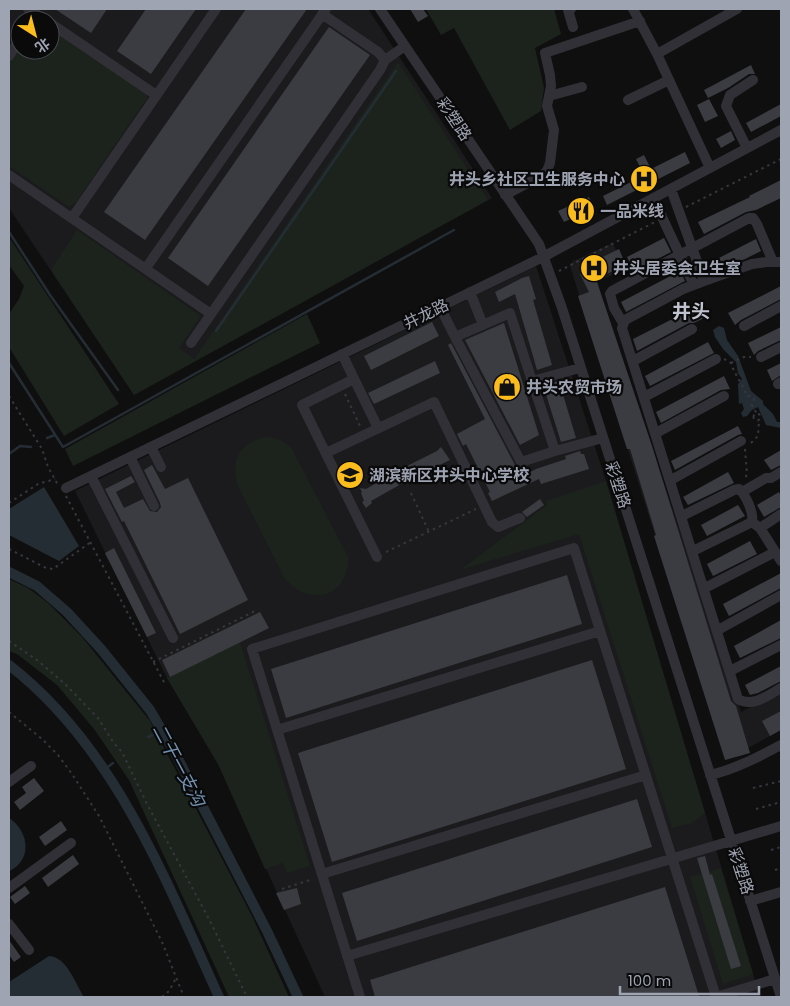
<svg xmlns="http://www.w3.org/2000/svg" width="790" height="1006" font-family="Poppins,'Noto Sans SC',sans-serif">
<style>
.built{fill:#1b1b1d;fill-rule:evenodd}
.green{fill:#1b231c}
.water{fill:#252d34}
.lines{fill:none;stroke-linecap:round;stroke-linejoin:round}
.stream{stroke:#252d34;stroke-width:2.5}
.canal{stroke:#252d34;stroke-width:10}
.building{fill:#3b3c41}
.path{stroke:#36373d;stroke-width:2;stroke-dasharray:2.5 4;stroke-linecap:butt}
.minor{stroke:#303036;stroke-width:10}
.labels{text-anchor:middle;dominant-baseline:central;stroke-width:4.5;stroke-linejoin:round;paint-order:stroke}
.street-label{font-size:16px;fill:#9fa4b2;stroke:#0a0a0b}
.poi-label{font-size:16px;font-weight:bold;fill:#9fa4b2;stroke:#0a0a0b;text-anchor:start}
.water-label{font-size:18px;font-style:italic;fill:#7390b0;stroke:#0a0a0b}
.quarter-label{font-size:19px;font-weight:bold;fill:#c0c3ce;stroke:#0a0a0b}
</style>
<rect width="100%" height="100%" fill="#0f0f10"/>
<path class="built" d="M9 9H368L492 198 134 395 9 208ZM20 20H50V50H20Z
M613 243 624 270 596 282 741 712 781 691V730L726 760 570 266 573 261Z
M536 266 606 481 760 997H325L218 764 167 678 75 491Z"/>
<path class="green" d="M426 9H554L561 34 535 48 544 88 541 111 510 130 454 28 441 35Z
M50 29 147 94V98L76 202 69 207 9 166V64L20 48V50H50Z
M398 62 488 200 134 395 51 270 77 230 201 316 179 348 194 359Z
M9 237 119 404 64 436 9 347V314L19 299 24 286 9 265Z
M307 314 320 343 73 466 65 449Z
M265 437C276 438 284 440 292 449L348 557C349 597 311 608 285 579L238 486C230 460 239 444 265 437Z
M606 481 705 813 692 823 672 828 579 534 460 570 547 505 546 501Z
M9 579 28 588 47 602 82 637 150 721 253 918 289 997H229L129 780 94 729 57 685 17 654 9 651Z
M240 642 310 866 287 873 283 863 265 869 218 764 167 678Z
M721 868 753 974 723 984 690 877Z"/>
<path class="water" d="M719 326 724 328 727 340 738 356 751 391 763 401V404L773 414 777 422H781V428L766 425 758 407 752 410 747 416 743 417 741 413 744 409 742 403 739 404 738 384 742 379 738 373 736 362 723 349 715 337 713 330Z
M44 487 79 546 59 561 9 535V509Z
M9 818C29 831 33 860 9 871Z
M49 956C67 957 75 983 84 997H9V982Z"/>
<g class="lines">
<path class="stream" d="M9 232 50 295 118 390
M216 331 396 71
M9 363 63 447 454 230
M47 438 55 435
M9 454 20 446 31 447
M148 737 161 731
M104 770 113 763"/>
<path class="canal" d="M9 572 37 586 67 612 101 649 150 710 174 751 267 931 298 997
M9 665C115 747 165 879 219 997"/>
</g>
<path class="building" d="M55 9H107L91 33Z
M146 9H196L151 74 117 51Z
M246 9H307L145 240 104 212Z
M410 9H423L428 16 418 22Z
M329 27 370 55 208 286 168 258Z
M751 65 755 74H749L728 88 708 98 704 90Z
M709 99 718 116 705 122 697 105Z
M781 104V116L751 132 746 123Z
M731 131 735 140 721 148 716 139Z
M685 152 690 163 607 205 603 196 637 179 635 175 642 171 636 159 644 155 651 169Z
M781 180V198L756 210 746 212 704 234 698 222 750 197 749 196Z
M589 197 594 208 564 222 558 211Z
M664 238 671 252 634 271 627 257Z
M756 239 761 251 745 259 719 268 715 260Z
M619 249 626 265 596 279 652 446 731 701 736 706 750 753 725 760 654 536 656 535 630 449H627L578 296 589 292 580 274 588 270 586 265Z
M680 271 685 281 626 312 621 302Z
M529 276 536 299 533 300 552 365 537 370 515 294 499 302 495 292 522 278Z
M781 286V299L741 320 735 325 728 313Z
M700 305 706 317 694 323H689L637 351 633 339Z
M432 322 439 336 371 370 364 356Z
M504 323 539 435 520 445 465 340Z
M781 327V340L758 351 754 355 748 343Z
M708 342 714 353 650 386 645 376Z
M451 343 515 465 520 469 524 475 536 469 566 459 565 456 580 451 581 454H584L589 469 541 484 539 479 492 501 488 493 490 492 466 444 463 446 457 434 485 419 448 345Z
M435 361 440 373 374 404 368 393Z
M781 363V375L772 381 767 370Z
M724 376 730 389 721 390 661 423 656 412Z
M559 381 576 438 561 442 543 385Z
M738 426 742 434 738 435 675 470 671 461Z
M441 447 450 460 410 479 371 501 372 503 366 508 362 502 364 501 361 493 362 492 360 488 366 489 401 469 437 451Z
M781 450V465L771 470 764 460Z
M152 465 165 489 188 478 248 600 180 634 124 521 122 522 105 489 131 476 135 482 116 492 124 508 143 499 150 511 157 512 161 507 160 503 144 470Z
M728 472 734 483 688 505 683 497Z
M779 492 781 497V507L764 517 757 505Z
M540 499 544 505 527 517 522 512Z
M738 505 745 516 707 536 701 525Z
M750 541 757 554 713 576 707 564Z
M114 548 156 633 147 637 105 553Z
M781 573V588L729 616 723 604Z
M567 575 582 624 286 718 271 669Z
M260 612 269 628 170 677 162 660Z
M781 620V638L740 658 734 646Z
M592 660 626 769 332 862 298 753Z
M781 666V681L758 693 750 695 745 685Z
M781 711V730L770 736 762 721Z
M34 778 44 791 20 810 14 802 26 793 22 787Z
M637 799 652 847 357 941 342 893Z
M61 821 67 830 45 846 39 837Z
M73 855 79 864 48 887 42 878Z
M705 856 710 875 712 874 741 966 731 969 697 858Z
M25 886 30 893 15 904 10 897Z
M665 887 699 996 694 997H375L370 980Z
M297 888 301 904 284 910 276 893Z
M9 940 21 957 14 962 9 955Z"/>
<g class="lines">
<path class="path" d="M686 207 781 159
M559 271 655 222
M724 359 731 363C735 376 743 384 747 396H750L754 399 752 405 757 414
M731 363 744 357H751
M345 394 360 426
M9 396 42 449 48 467 58 485
M753.5 417a3.5 3.5 0 1 1 7 0a3.5 3.5 0 1 1-7 0Z
M751 443 758 436 759 420
M745 449 747 474 745 479
M411 493 429 532
M66 496 165 684
M9 503 38 484 55 479
M9 549 46 568 53 569 91 542
M386 552 476 509
M9 641 37 660 65 684 98 718 113 742 122 752 147 804 209 919 247 997
M153 662 255 611
M9 712 42 739 58 755 72 774 99 816 162 942 184 997
M753 788 781 781
M756 809 781 802
M771 850 781 847
M775 870 781 868
M282 889 313 879
M162 997 169 991 176 978"/>
<path class="minor" d="M28 9 45 20
M380 9 539 244 562 308 781 997
M571 9 568 10 573 27
M633 9 657 54 710 168
M322 14 378 52 385 60
M50 23 156 95
M657 54 737 9
M9 56 20 39
M549 96 582 87
M628 100 669 80
M747 148 726 106 730 95 753 80
M9 175 211 314
M671 189 704 281
M505 195 541 176 547 171 550 163 554 130 547 106 551 86 550 75 545 53 640 21
M653 198 694 285
M72 218 216 9
M781 262H767L752 264 704 281 683 289 625 320 622 328 738 699C753 708 768 695 781 688
M146 268 326 9
M470 292 483 325
M440 307 455 337
M623 323 614 308 610 294 612 291 749 218H753L757 224 773 262
M744 326 781 306
M191 343 380 70 385 60 405 46
M342 354 378 428
M761 357 781 347
M633 361 692 329
M354 379 302 405 377 557
M532 381 555 451 521 462 455 337 510 313 532 381 580 368
M778 384 781 382
M644 397 716 359
M656 433 724 396
M151 447 161 467
M555 451 603 438
M326 453 434 402 492 522 498 527 520 518
M130 457 154 506
M91 476 173 638
M671 480 741 441
M66 488 543 257 781 130
M742 492 766 478H771L781 472
M682 516 734 490 739 489C746 495 754 513 752 522L693 551
M752 522 760 528 781 561
M760 528 781 514
M705 588 775 552
M718 630 781 595
M730 671 781 645
M277 730 600 631
M710 775C736 769 758 757 781 745
M9 782 31 766
M322 874 646 775
M9 888 71 843
M750 901 781 892
M9 924 29 950
M347 956 781 826
M360 997 252 649 574 548C621 698 669 847 716 997L775 979"/>
</g>
<defs>
<g id="hospital-disc" transform="scale(1.4375)"><circle r="9.5" fill="#fbbc1d" stroke="#0a0a0b"/><path d="M-5-5h3v3.5h4V-5h3V5h-3V1.5h-4V5h-3Z" fill="#111"/></g>
<g id="restaurant-disc" transform="scale(1.4375)"><circle r="9.5" fill="#fbbc1d" stroke="#0a0a0b"/><path d="M-5-6h1v4h1v-4h1v4h1v-4h1v5L-1.5 .5V6h-2V.5L-5-1ZM5-6V6H3V1.5H1.5Q1.5-4 5-6Z" fill="#111"/></g>
<g id="shop-disc" transform="scale(1.4375)"><circle r="9.5" fill="#fbbc1d" stroke="#0a0a0b"/><path d="M-5-2.5h2.3a2.7 3.5 0 0 1 5.4 0H5L5.5 6h-11ZM-1.5-2.5h3a1.5 2.3 0 0 0-3 0Z" fill="#111"/></g>
<g id="school-disc" transform="scale(1.4375)"><circle r="9.5" fill="#fbbc1d" stroke="#0a0a0b"/><path d="M0-5L7-2L0 1L-7-2ZM-4 1L0 2.5L4 1V4Q0 6-4 4Z" fill="#111"/></g>
</defs>
<g fill-rule="evenodd">
<use href="#hospital-disc" x="644" y="179"/>
<use href="#restaurant-disc" x="581" y="211"/>
<use href="#hospital-disc" x="594" y="268"/>
<use href="#shop-disc" x="507" y="387"/>
<use href="#school-disc" x="350" y="475"/>
</g>
<g class="labels">
<g class="street-label">
<text transform="translate(454 119) rotate(56)">彩塑路</text>
<text transform="translate(426 314) rotate(-26)">井龙路</text>
<text transform="translate(618 485) rotate(72)">彩塑路</text>
<text transform="translate(741 871) rotate(72)">彩塑路</text>
</g>
<g class="poi-label">
<text x="625" y="179" text-anchor="end">井头乡社区卫生服务中心</text>
<text x="600" y="211">一品米线</text>
<text x="613" y="268">井头居委会卫生室</text>
<text x="526" y="387">井头农贸市场</text>
<text x="369" y="475">湖滨新区井头中心学校</text>
</g>
<g class="water-label">
<text transform="translate(179 765) rotate(62)">二干一支沟</text>
</g>
<g class="quarter-label">
<text x="691" y="311">井头</text>
</g>
</g>
<rect width="790" height="1006" fill="none" stroke="#9fa4b2" stroke-width="20"/>
<g transform="translate(35 35) rotate(144)"><circle r="24" fill="#0a0a0b" stroke="#46484e"/>
<path d="M0-4L9 19L0 12L-9 19Z" fill="#fbbc1d"/>
<text y="-8" font-size="14" font-weight="bold" text-anchor="middle" fill="#9fa4b2">北</text>
</g>
<path d="M620 986v8h139v-8" fill="none" stroke="#9fa4b2" stroke-width="2.5"/>
<text x="628" y="986" font-size="15" fill="#9fa4b2" stroke="#0a0a0b" stroke-width="4" paint-order="stroke">100 m</text>
</svg>
